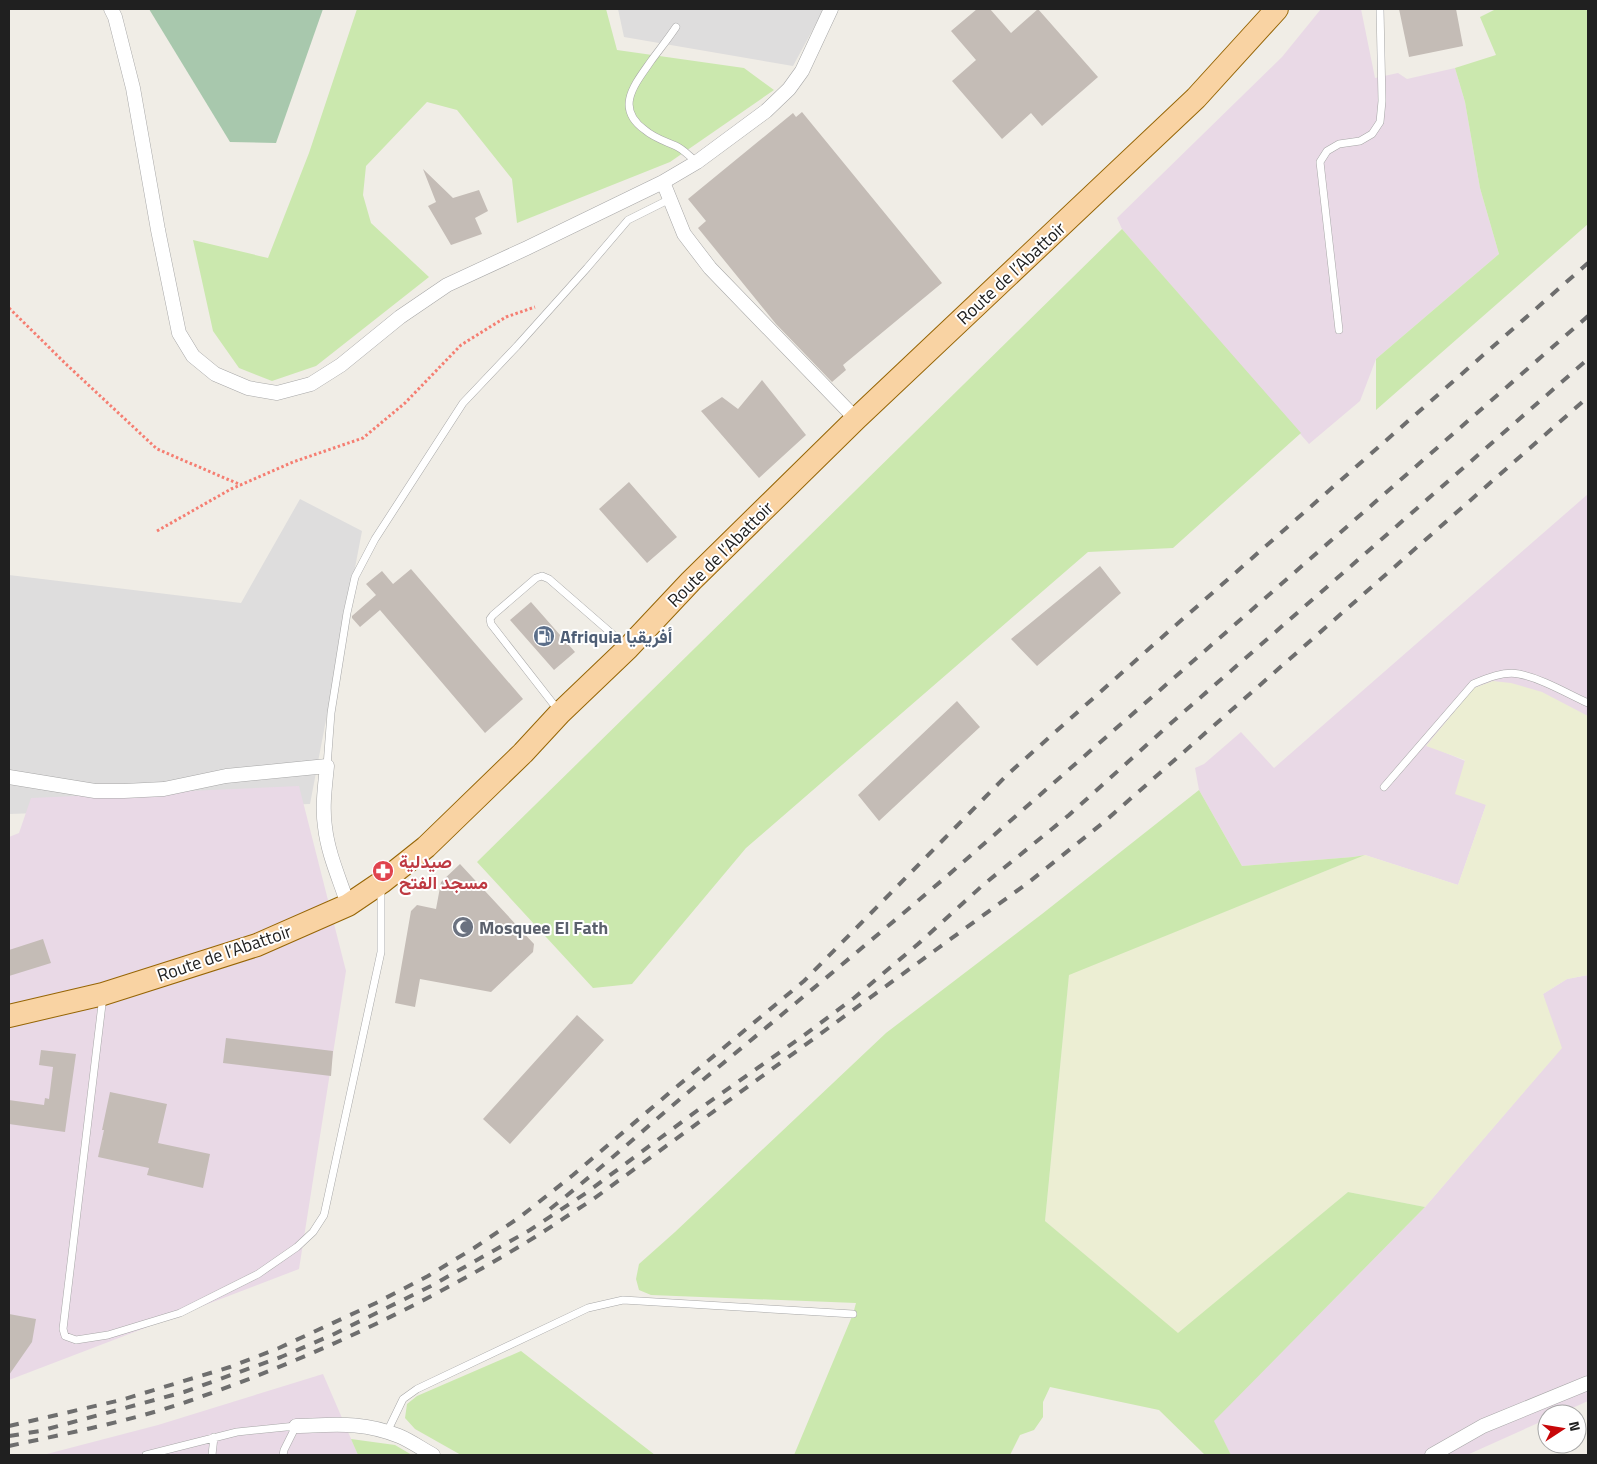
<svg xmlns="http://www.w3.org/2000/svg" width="1597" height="1464" font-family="'Titillium Web',Vazirmatn,sans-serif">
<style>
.residential{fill:#dedddd}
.industrial{fill:#e9d9e6}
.farmland{fill:#eceed3}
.grass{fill:#cbe8ae}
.cemetery{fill:#a8c8ad}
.building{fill:#c4bcb6}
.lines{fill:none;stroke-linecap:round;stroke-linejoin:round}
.lane-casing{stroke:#a7a7a7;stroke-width:8}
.street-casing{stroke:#a7a7a7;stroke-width:15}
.primary-casing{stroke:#966505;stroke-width:24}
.path{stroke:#f57e72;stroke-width:3;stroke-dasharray:2.5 2.5;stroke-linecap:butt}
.lane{stroke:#fff;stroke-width:7}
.street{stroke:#fff;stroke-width:14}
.primary{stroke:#f9d3a3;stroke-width:22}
.rail{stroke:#6e6e6e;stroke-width:4;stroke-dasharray:10 10;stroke-linecap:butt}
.labels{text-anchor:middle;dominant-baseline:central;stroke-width:4;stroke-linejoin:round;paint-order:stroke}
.street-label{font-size:18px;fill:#202020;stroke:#fff}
.service-label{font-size:18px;font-weight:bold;fill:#4e5e75;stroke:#fff;text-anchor:start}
.health-label{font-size:18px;font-weight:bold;fill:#be3a42;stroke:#fff;text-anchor:start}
.worship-label{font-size:18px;font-weight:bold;fill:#5b616d;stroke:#fff;text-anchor:start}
</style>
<rect width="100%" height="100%" fill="#f0ede6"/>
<path class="residential" d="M618 9H824L793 66 624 37Z
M300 499 362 531 310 804 9 814V575L241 603Z"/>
<path class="industrial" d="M1321 9H1361L1375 78 1398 73 1407 79 1455 68 1465 102 1480 188 1499 254 1376 359 1360 401 1309 444 1122 229 1117 218 1282 57Z
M1588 494V716L1474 688 1427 745 1465 761 1486 805 1458 885 1365 855 1353 857 1242 866 1199 790 1195 768 1204 764 1241 732 1274 768Z
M299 786 346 971 299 1269 9 1380V837L19 833 31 798Z
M1588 975V1401L1559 1414H1547V1419L1467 1455H1231L1213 1421 1425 1207 1558 1052 1543 994 1567 979Z
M323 1374 358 1455H43L158 1425Z"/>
<path class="farmland" d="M1493 681 1511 683 1542 692 1588 716V975L1567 979 1543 994 1562 1048 1425 1207 1348 1192 1178 1334 1045 1221 1069 974 1365 855 1458 885 1486 805 1455 794 1465 760 1426 746 1474 688Z"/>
<path class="grass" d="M357 9H606L617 50 744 68 774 90 670 162 517 223 512 179 457 110 427 102 366 166 363 195 371 223 429 277 316 366 272 381 239 368 213 331 193 240 268 258 309 153Z
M1496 9H1588V224L1376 410V359L1499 254 1480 188 1465 102 1455 68 1496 55 1480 17Z
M1122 229 1301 433 1173 548 1088 552 746 848 632 984 593 988 477 862Z
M1199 790 1242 866 1353 857 1365 855 1069 975 1045 1221 1178 1333 1348 1192 1425 1207 1214 1421 1231 1455H1205L1159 1410 1050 1387 1043 1402V1417L1034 1430 1020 1435 1010 1455H794L853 1314 856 1303 651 1295 639 1290 636 1279 639 1264 675 1232 886 1033 1042 914Z
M521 1351 655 1455H461L415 1429 405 1418 407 1404 417 1396Z
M351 1439 395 1445 412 1455H358Z"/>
<path class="cemetery" d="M149 9H323L276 143 230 142Z"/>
<path class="building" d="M977 9H990L1011 33 1038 9 1098 77 1042 126 1031 113 1002 139 952 81 976 60 951 31Z
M1399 9H1456L1463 46 1409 57Z
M802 112 942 283 843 365 846 370 832 382 776 324 698 228 706 221 688 199 793 113 796 117Z
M423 169 453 198 479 190 488 211 475 218 482 234 451 245 428 206 436 202Z
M762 380 806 435 759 478 701 411 722 397 738 409Z
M629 482 677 537 647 563 599 509Z
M1100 566 1121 593 1037 666 1011 639Z
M411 569 523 699 485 733 380 610 360 627 352 618V616L376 595 366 584 382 571 393 584Z
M531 602 575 652 554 670 510 620Z
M957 701 980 727 879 821 858 795Z
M460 864 534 944 533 952 491 992 420 979 415 1007 395 1003 411 911 417 905 436 909 441 882Z
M43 939 51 963 9 976V950Z
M577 1015 604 1040 510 1144 483 1119Z
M226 1038 333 1051 331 1076 223 1063Z
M41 1050 76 1054 65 1132 9 1124V1100L44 1105 45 1098 49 1099 53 1067 39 1065Z
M110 1092 167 1104 158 1143 210 1154 203 1188 147 1175 149 1168 98 1157 104 1130H102Z
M9 1314 36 1319 32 1342 9 1375Z"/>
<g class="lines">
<g class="lane-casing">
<path id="lane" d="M676 27C668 39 659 50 651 61 635 84 614 108 645 130 654 138 665 141 676 146 683 149 690 157 697 162
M1339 330 1320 162 1327 151 1339 144 1360 141 1372 134 1380 122 1382 101 1380 9
M558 710 491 624 490 619 493 615 536 578 542 576 549 579 626 646
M327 766 331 713 347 613 355 577 375 539 463 403 517 346 587 268 628 220 670 199
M1384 787 1473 684C1487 678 1504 671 1519 674 1543 679 1566 693 1588 703
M103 996 63 1329 65 1336 76 1340 108 1335 180 1313 258 1274 297 1247 313 1232 324 1215 381 952V887
M387 1432 403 1399 417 1389 588 1308 623 1300 853 1314
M146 1455 237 1432 296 1426
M212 1455 214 1437
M283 1455 284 1450 296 1426"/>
</g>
<g class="street-casing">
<path id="street" d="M111 9 115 17 133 88 158 230 179 333 193 356 215 374 248 388 277 393 311 384 341 365 400 317 447 285 527 248 663 182 697 162 766 111 789 89 802 71 831 9
M663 182 684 234 710 268 856 419
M9 777 95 791H124L164 789 226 776 327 766C325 786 322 807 325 827 328 854 340 880 348 905
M296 1426C334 1425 362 1421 399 1436 411 1441 422 1449 433 1455
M1432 1455 1483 1426 1588 1383"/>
</g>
<g class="primary-casing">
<path id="primary" d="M9 1016 103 994 257 945 348 905 382 882 426 847 523 753 560 713 628 648 691 581 856 419 1196 98 1277 9"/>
</g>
<path class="path" d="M9 308 67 365 157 449 241 485
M157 531 231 489 293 462 363 438 405 403 461 345 506 317 535 307"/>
<use href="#lane" class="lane"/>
<use href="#street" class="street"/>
<use href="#primary" class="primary"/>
<path class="rail" d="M550 1209C603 1167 652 1122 704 1079 785 1012 866 945 946 877L1588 316
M9 1426 121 1400 230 1367 279 1348 376 1303 428 1276 474 1248 520 1217 573 1175 668 1094 804 981 1008 774 1152 646 1588 263
M9 1436 40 1431 184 1392 281 1357 332 1335 431 1286 530 1230 586 1193 698 1110 803 1036 854 998 918 944 983 885 1069 815 1170 724 1588 359
M9 1446C69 1433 131 1421 189 1401 310 1359 426 1304 535 1237 554 1225 573 1212 592 1200L1029 882 1104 822 1588 397"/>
</g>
<defs>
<g id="fuel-disc" transform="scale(1.125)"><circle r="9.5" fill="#5c6f8a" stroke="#fff"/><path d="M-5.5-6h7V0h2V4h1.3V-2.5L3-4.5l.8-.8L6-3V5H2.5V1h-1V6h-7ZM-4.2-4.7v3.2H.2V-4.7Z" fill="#fff"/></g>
<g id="pharmacy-disc" transform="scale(1.125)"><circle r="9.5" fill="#e0444e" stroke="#fff"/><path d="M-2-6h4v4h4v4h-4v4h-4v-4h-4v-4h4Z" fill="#fff"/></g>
<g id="mosque-disc" transform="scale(1.125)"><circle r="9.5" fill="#6b7280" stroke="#fff"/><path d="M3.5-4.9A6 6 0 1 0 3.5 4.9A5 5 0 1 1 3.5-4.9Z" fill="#fff"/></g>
</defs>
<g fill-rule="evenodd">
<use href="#fuel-disc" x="544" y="636"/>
<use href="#pharmacy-disc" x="383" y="871"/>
<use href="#mosque-disc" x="463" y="927"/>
</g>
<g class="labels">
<g class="street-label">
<text transform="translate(1011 273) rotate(-43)">Route de l’Abattoir</text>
<text transform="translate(720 554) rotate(-45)">Route de l’Abattoir</text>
<text transform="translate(224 953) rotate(-19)">Route de l’Abattoir</text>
</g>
<g class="service-label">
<text x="560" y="636">Afriquia أفريقيا</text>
</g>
<g class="health-label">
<text x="399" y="861">صيدلية<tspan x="399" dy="21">مسجد الفتح</tspan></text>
</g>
<g class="worship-label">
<text x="479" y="927">Mosquee El Fath</text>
</g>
</g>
<rect width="1597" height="1464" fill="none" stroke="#202020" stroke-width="20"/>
<g transform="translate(1562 1429) rotate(78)"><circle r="24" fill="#ffffff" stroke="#a6a6a6"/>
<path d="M0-4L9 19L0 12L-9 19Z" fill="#c80709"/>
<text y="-8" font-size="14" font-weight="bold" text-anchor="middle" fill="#202020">N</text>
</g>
</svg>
